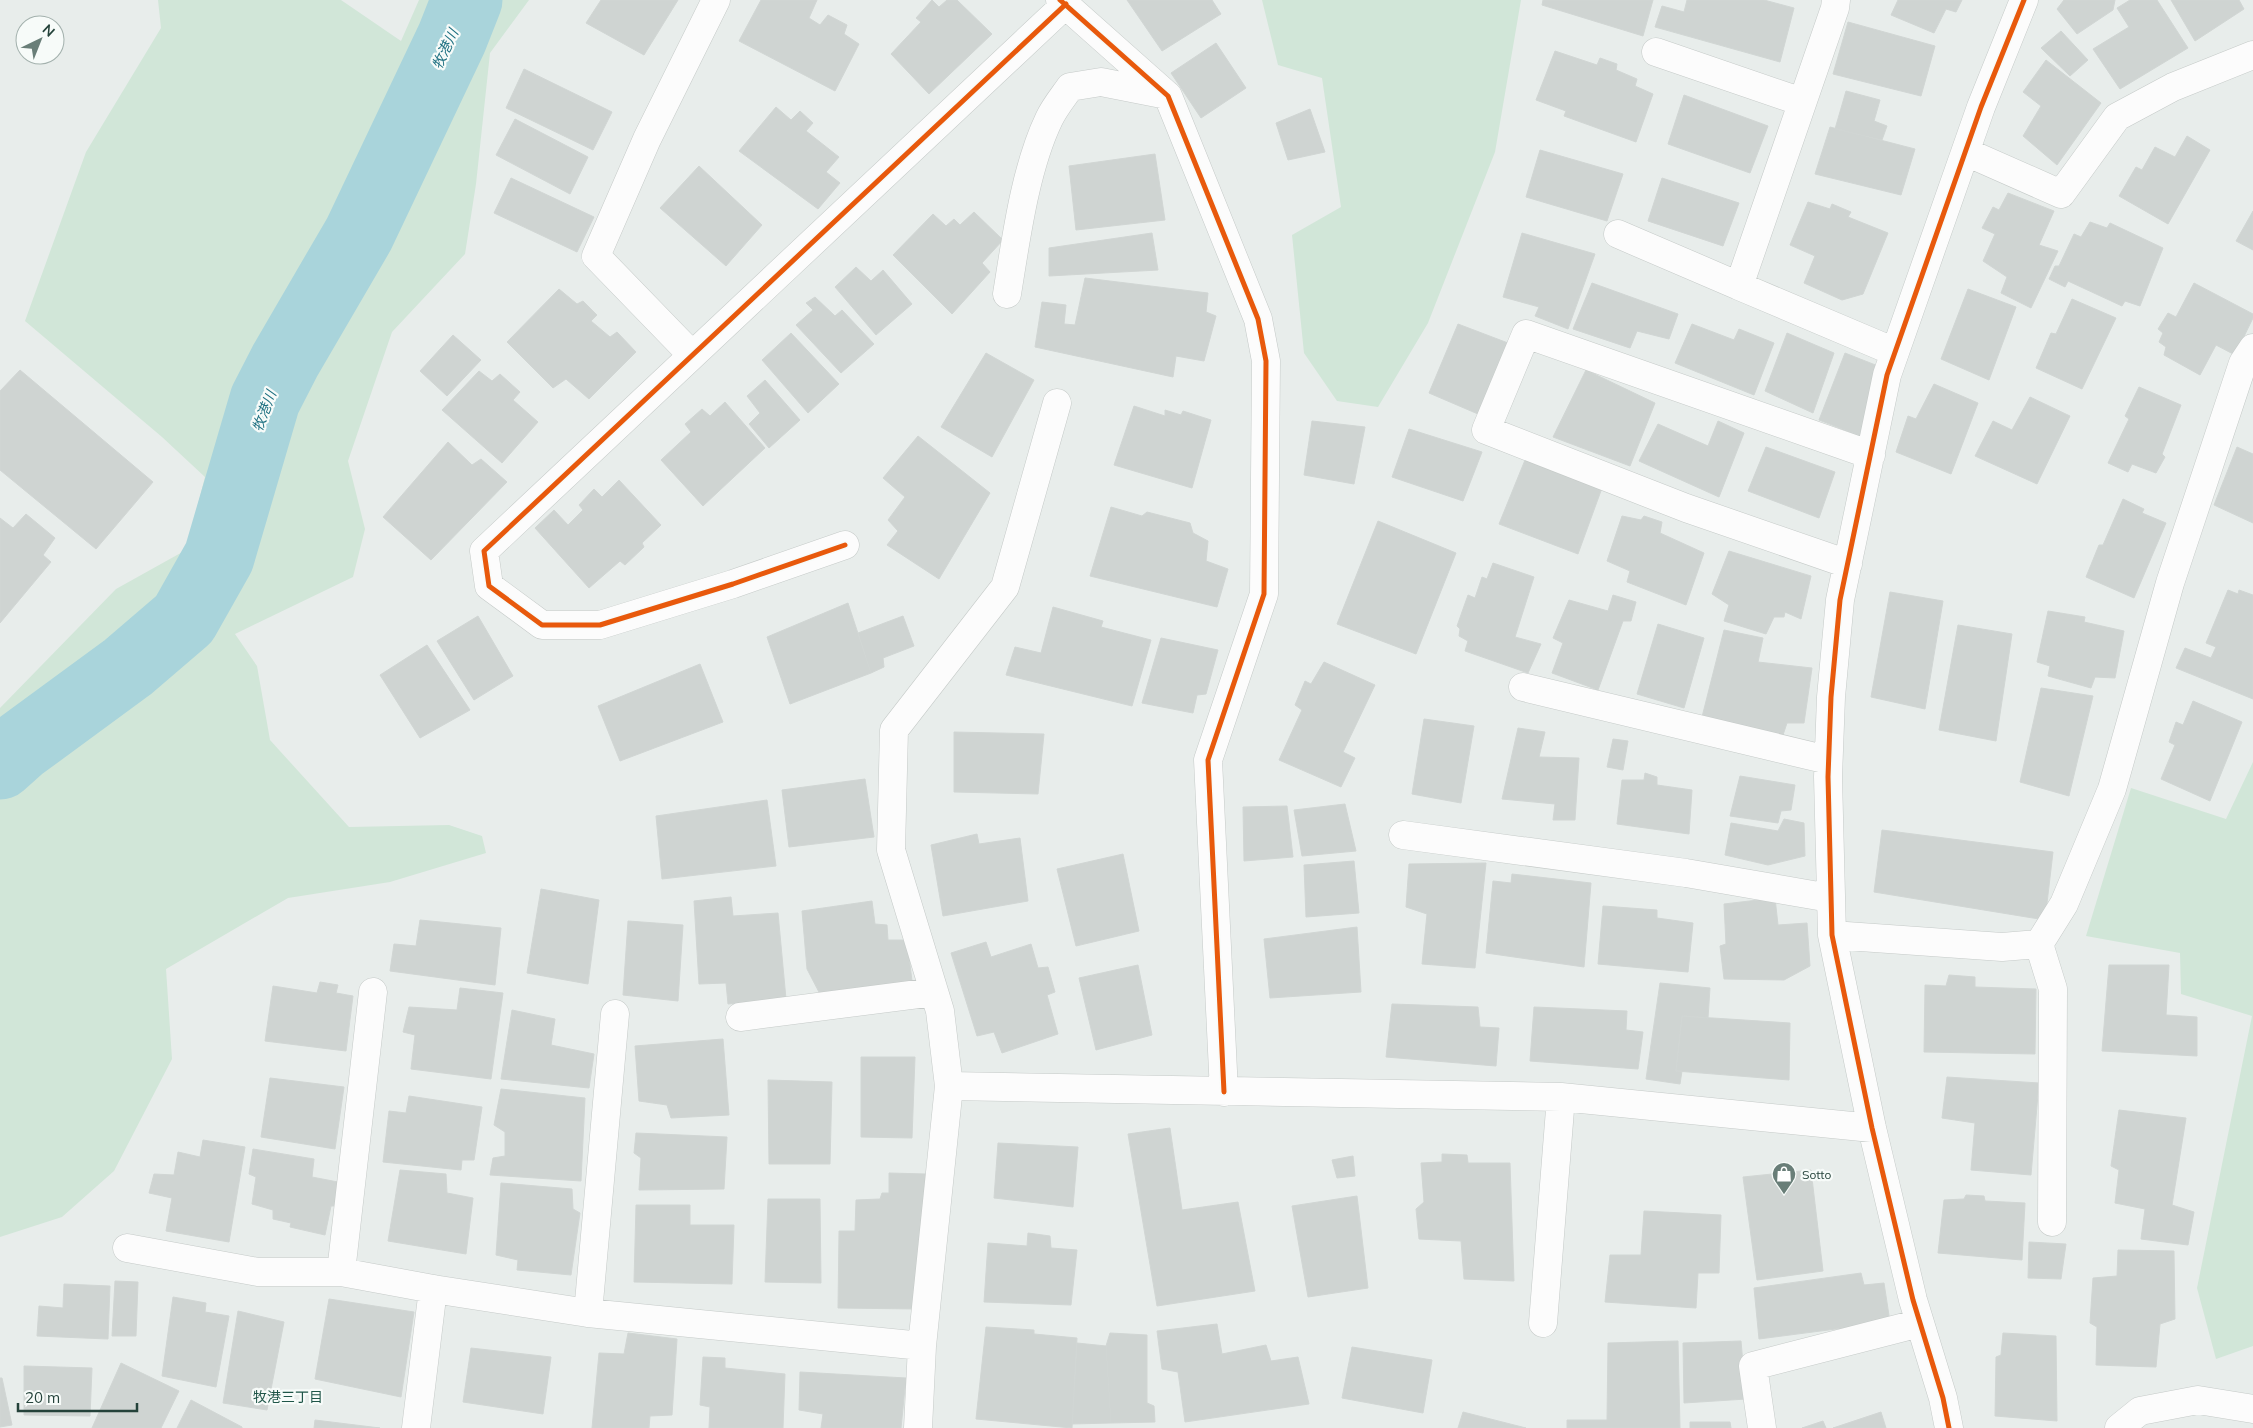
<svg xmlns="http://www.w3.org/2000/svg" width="2253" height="1428" font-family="Mulish,'Noto Sans JP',sans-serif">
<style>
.green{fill:#d1e6d8}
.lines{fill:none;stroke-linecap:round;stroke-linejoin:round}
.river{stroke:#a9d4db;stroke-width:71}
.building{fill:#cfd4d2;stroke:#d1d6d4}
.minor-casing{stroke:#c5cac8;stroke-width:29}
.minor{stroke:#fcfcfc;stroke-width:28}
.cycleway-casing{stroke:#f7fbf9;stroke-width:8}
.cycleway{stroke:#e8590c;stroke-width:5}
.labels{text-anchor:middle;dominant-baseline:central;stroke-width:4.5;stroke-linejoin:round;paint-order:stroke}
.poi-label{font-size:12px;fill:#24423a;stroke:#f7fbf9;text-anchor:start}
.water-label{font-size:14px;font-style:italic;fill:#1c6f80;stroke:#f7fbf9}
.neighbourhood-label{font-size:14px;fill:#1f5548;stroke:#f7fbf9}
</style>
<rect width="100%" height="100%" fill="#e8edeb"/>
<path class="green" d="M158 0H341L401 41 419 0H529L490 53 476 184 465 254 392 332 348 461 365 529 353 577 235 634 257 666 270 740 349 827 449 825 482 836 486 853 390 882 288 898 166 969 172 1059 114 1171 62 1217 0 1237V708L116 589 186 550 205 477 162 437 25 321 86 152 161 28Z
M1262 0H1521L1495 152 1428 323 1378 407 1337 401 1304 353 1292 235 1341 207 1322 78 1278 65Z
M2253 762V1346L2216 1359 2197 1288 2252 1016 2181 994 2180 953 2086 936 2131 788 2226 819Z"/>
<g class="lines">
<path class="river" d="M0 764 19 747 128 667 184 619 219 557 265 400 285 361 359 234 452 38 467 0"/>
</g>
<path class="building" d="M601 0H678L644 55 586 23Z
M761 0H817L809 18 820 25 828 15 847 25 844 34 859 44 835 91 739 41Z
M932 0 939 7 947 0H957L992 34 929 94 891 54 921 22 916 18Z
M1127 0H1212L1221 14 1162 51Z
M1543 0H1653L1643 36 1542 5Z
M1687 0H1764L1794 8 1780 62 1655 27 1662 6 1684 12Z
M1898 0H1962L1956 12 1946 9 1934 33 1891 15Z
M2064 0H2115L2113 10 2077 34 2057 9Z
M2130 0H2157L2188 48 2120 89 2093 49 2129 27 2117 8Z
M2171 0H2239L2244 9 2195 41Z
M1848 22 1935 46 1921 96 1833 74Z
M2061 31 2088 60 2070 76 2041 48Z
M1216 43 1246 88 1201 118 1171 73Z
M1555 51 1597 65 1600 58 1617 64 1616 70 1637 79 1635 86 1653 94 1636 142 1564 116 1566 111 1536 100Z
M2046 60 2101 103 2057 165 2023 136 2041 106 2023 92Z
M524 69 612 112 593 150 506 108Z
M1846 91 1880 100 1874 121 1887 126 1882 140 1835 129Z
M1684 95 1768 126 1750 173 1668 144Z
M776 107 791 120 800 111 813 123 806 131 839 157 826 172 840 183 818 209 739 151Z
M1310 109 1325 152 1288 160 1276 123Z
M515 119 588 157 570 194 496 155Z
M1830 127 1915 149 1901 195 1815 174Z
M2187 136 2210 150 2168 224 2119 196 2136 167 2142 170 2155 147 2175 157Z
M1540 150 1623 174 1607 221 1526 197Z
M1155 154 1165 220 1076 230 1069 166Z
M699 166 762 225 726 266 660 208Z
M511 178 594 217 577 252 494 213Z
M1662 178 1739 203 1723 246 1648 221Z
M2008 193 2054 211 2039 245 2058 251 2031 308 2001 293 2007 277 1983 261 1995 234 1982 228 1993 207 1999 210Z
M1808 202 1830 209 1832 204 1851 212 1848 217 1888 233 1863 294 1842 300 1804 283 1815 256 1790 245Z
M2253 211V250L2236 241Z
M974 212 1003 240 982 263 990 272 952 314 893 255 933 214 946 226 954 219 960 225Z
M2090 222 2107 228 2110 223 2163 248 2140 306 2125 301 2122 306 2068 281 2065 287 2049 279 2055 266H2059L2074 234 2081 237Z
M1152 233 1158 270 1049 276V248Z
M1522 233 1595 254 1568 329 1535 316 1539 307 1503 297Z
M856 267 871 281 883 270 912 304 876 335 835 287Z
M1085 278 1208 293 1206 312 1216 316 1204 361 1176 356 1173 377 1035 347 1042 302 1066 305 1064 324 1075 325Z
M1592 283 1678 314 1669 339 1637 331 1630 348 1573 329Z
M2194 283 2253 314V318L2235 355 2216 345 2200 375 2164 355 2166 347 2159 342 2163 333 2158 329 2168 313 2176 317Z
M559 289 577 304 583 301 597 315 591 321 610 337 617 332 636 352 589 399 566 379 553 388 507 342Z
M1968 289 2016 307 1989 380 1941 359Z
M815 297 835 316 842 310 874 344 841 373 796 325 813 310 806 303Z
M2072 299 2116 318 2082 389 2036 368 2051 333 2056 334Z
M1458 324 1508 343 1478 414 1429 393Z
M1692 324 1734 340 1739 329 1774 343 1754 395 1675 363Z
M791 333 839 384 808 413 762 360Z
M1787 333 1834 353 1813 413 1765 391Z
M453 335 481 360 447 396 420 371Z
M986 353 1034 380 992 457 941 427Z
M1845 353 1878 366 1863 437 1819 420Z
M20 370 153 482 96 549 0 470V391Z
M1586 370 1655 403 1630 466 1553 437Z
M479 371 492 381 500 374 520 392 513 400 538 422 502 463 442 410Z
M765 380 800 420 769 448 749 424 760 413 747 396Z
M1934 384 1978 403 1951 474 1896 452 1908 416 1916 419Z
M2139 387 2181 405 2162 454 2165 457 2156 473 2132 464 2128 472 2108 463 2129 419 2125 416Z
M2030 397 2070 416 2037 484 1975 456 1993 421 2012 430Z
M725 402 765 448 703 506 661 460 691 432 685 424 702 409 710 416Z
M1134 406 1165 416V410L1181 415 1183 411 1211 420 1192 488 1114 465Z
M1312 421 1365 427 1354 484 1304 475Z
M1718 421 1744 433 1719 497 1639 461 1658 424 1708 446Z
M1409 429 1482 452 1463 501 1392 477Z
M918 436 990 493 939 579 887 545 898 531 888 520 905 497 883 478Z
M448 442 472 465 481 459 507 482 431 560 383 517Z
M1766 447 1835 472 1819 518 1748 491Z
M2237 447 2253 454V523L2214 505Z
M1525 460 1602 488 1578 554 1499 524Z
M619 480 661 525 642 543 644 547 625 565 620 561 589 588 535 528 554 510 568 525 583 510 579 505 594 489 602 497Z
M2123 499 2144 509 2142 513 2166 523 2134 598 2086 577 2099 545H2103Z
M1111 507 1142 516 1147 512 1190 523 1193 533 1208 541 1206 561 1228 569 1217 607 1090 576Z
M26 514 55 538 43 555 51 562 0 623V518L13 528Z
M1622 516 1641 520 1644 516 1662 522 1660 533 1704 553 1686 605 1627 582 1630 571 1607 561Z
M1378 521 1456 553 1416 654 1337 624Z
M1729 551 1811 576 1801 619 1785 612 1784 617H1774L1766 634 1724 621 1729 605 1712 594Z
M1493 563 1534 577 1515 637 1541 644 1528 673 1465 651 1468 641 1459 636 1460 629 1457 626 1468 595 1475 598 1482 577 1487 579Z
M2228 590 2238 594 2239 590 2253 595V699L2176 668 2185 648 2211 658 2216 647 2206 643Z
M1890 592 1943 601 1925 709 1871 697Z
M1613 595 1636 602 1631 621H1623L1598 690 1552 673 1563 643 1553 638 1569 600 1608 611Z
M848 603 871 673 790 704 767 637Z
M1053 607 1103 621 1101 627 1151 640 1132 706 1006 675 1015 647 1041 653Z
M2048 611 2085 617 2084 622 2124 631 2115 678 2095 677 2091 688 2048 676 2050 666 2037 662Z
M478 616 513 676 474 700 437 641Z
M903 616 914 646 883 658 884 667 871 673 858 633Z
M1658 624 1704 638 1684 708 1637 694Z
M1958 625 2012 634 1996 741 1939 730Z
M1724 630 1763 638 1758 662 1812 668 1804 723H1787L1783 735 1702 717Z
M1161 638 1218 650 1206 694 1197 695 1193 713 1142 703Z
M427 645 470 710 420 738 380 675Z
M1324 662 1375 685 1343 752 1355 758 1341 787 1279 760 1302 710 1295 705 1305 681 1311 684Z
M700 664 723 722 620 761 598 706Z
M2041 688 2093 696 2069 796 2020 782Z
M2193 701 2242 722 2210 801 2161 779 2175 745 2169 742 2176 722 2183 725Z
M1424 719 1474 726 1461 803 1412 794Z
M1518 728 1545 732 1539 757 1579 758 1575 820H1553L1555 804 1502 799Z
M954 732 1044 734 1038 794 954 792Z
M1613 739 1628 741 1623 770 1607 767Z
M1645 773 1657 777V785L1692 790 1689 834 1617 824 1622 780H1644Z
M1740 776 1795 785 1791 810 1781 811 1778 823 1730 816Z
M865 779 874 837 789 847 782 790Z
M767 800 776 866 662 879 656 816Z
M1345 804 1356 851 1302 856 1294 810Z
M1287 806 1293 857 1244 861 1243 807Z
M1784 819 1804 823 1805 856 1768 865 1725 855 1731 823 1778 831Z
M1882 830 2053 852 2045 920 1874 892Z
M977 834 979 844 1020 838 1028 901 943 916 931 845Z
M1123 854 1139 931 1076 946 1057 869Z
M1354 861 1359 913 1306 917 1304 865Z
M1486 863 1475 968 1422 964 1427 914 1406 907 1409 864Z
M1512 874 1591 883 1584 967 1486 953 1493 881 1511 883Z
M541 889 599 900 588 984 527 973Z
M731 897 733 916 778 913 786 999 728 1004 726 983 699 984 694 901Z
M1775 898 1778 925 1807 923 1810 966 1784 980 1724 979 1720 946 1726 944 1724 904Z
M872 901 875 924 887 925 888 940H907L912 981 821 996 807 969 802 911Z
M1603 906 1657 910V918L1693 923 1688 972 1598 964Z
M420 920 501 928 495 985 390 971 394 944 416 946Z
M628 921 683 925 678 1001 623 995Z
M1357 927 1361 992 1270 998 1264 939Z
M986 942 991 957 1031 944 1038 968 1048 967 1055 992 1047 995 1058 1034 1002 1053 994 1032 977 1036 951 953Z
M1138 965 1152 1035 1096 1050 1079 978Z
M2109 965H2169L2166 1015 2197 1017V1056L2102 1051Z
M1949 975 1975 977V987L2036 989 2035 1054 1924 1052 1925 985 1946 986Z
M320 982 338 985 336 993 353 996 346 1051 265 1041 273 986 317 993Z
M1660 983 1710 988 1708 1018 1682 1016 1676 1071H1682L1680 1084 1646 1079Z
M460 988 503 993 491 1079 411 1069 415 1035 403 1032 409 1007 457 1010Z
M1392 1004 1478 1007 1480 1027 1499 1028 1496 1066 1386 1057Z
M1534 1007 1627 1011 1626 1030 1643 1032 1638 1069 1530 1061Z
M512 1010 555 1019 551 1045 594 1054 589 1088 501 1079Z
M1682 1016 1790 1023 1789 1080 1676 1071Z
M723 1039 729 1115 671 1118 667 1105 639 1101 635 1046Z
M861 1057H915L912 1138 861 1137Z
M1947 1077 2039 1083 2031 1175 1971 1170 1975 1123 1942 1118Z
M270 1078 344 1087 335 1149 261 1137Z
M768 1080 832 1082 830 1164H769Z
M501 1089 585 1098 581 1181 490 1175 493 1158 505 1156V1132L494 1125Z
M409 1096 482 1107 474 1160H462L461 1170 383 1162 389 1111 406 1113Z
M2119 1110 2186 1118 2172 1205 2194 1212 2188 1245 2141 1239 2145 1209 2115 1203 2119 1170 2111 1166Z
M1170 1128 1182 1210 1238 1202 1255 1291 1157 1306 1128 1134Z
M636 1133 727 1137 724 1189 639 1190 641 1158 634 1153Z
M203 1140 245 1147 229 1242 166 1231 172 1198 149 1193 154 1174 174 1175 178 1152 200 1157Z
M998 1143 1078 1147 1073 1207 994 1198Z
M253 1149 314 1159 312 1177 343 1183 339 1206H331L325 1235 290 1227 291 1223 273 1219V1210L252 1204 256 1177 249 1174Z
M1442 1154 1467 1155 1468 1163H1510L1514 1281 1464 1279 1461 1241 1419 1239 1416 1209 1424 1202 1421 1163 1442 1162Z
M1353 1156 1355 1176 1337 1178 1332 1160Z
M400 1170 446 1174 447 1193 473 1198 466 1254 388 1241Z
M1811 1170 1823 1271 1757 1280 1743 1177Z
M889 1173 926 1174 918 1309 838 1308 839 1231H855L856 1200 880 1199 882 1193H889Z
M501 1183 572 1189 573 1209 580 1213 571 1275 517 1270 518 1260 496 1255Z
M1966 1195 1984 1196 1985 1201 2025 1203 2022 1260 1938 1253 1944 1200 1964 1199Z
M1357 1196 1368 1288 1308 1297 1292 1206Z
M768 1199H820L821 1283 765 1282Z
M636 1205H690V1225H734L732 1284 634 1282Z
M1644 1211 1721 1215 1719 1273H1698L1696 1308 1605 1302 1610 1255H1641Z
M1028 1233 1050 1236 1051 1248 1077 1250 1071 1305 984 1302 988 1243 1027 1246Z
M2029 1242 2066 1244 2061 1279 2028 1278Z
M2118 1250 2174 1251 2175 1319 2160 1324 2156 1367 2096 1365 2097 1327 2090 1323 2093 1278 2117 1276Z
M1861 1273 1864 1285 1884 1283 1890 1322 1759 1339 1754 1288Z
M115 1281 138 1282 136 1336H112Z
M64 1284 110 1286 108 1339 37 1336 39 1306 63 1308Z
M173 1297 206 1303 205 1312 229 1316 216 1387 162 1376Z
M329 1299 414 1312 401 1397 315 1379Z
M238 1311 284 1322 267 1410 223 1403Z
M1217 1324 1222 1354 1266 1345 1271 1361 1298 1357 1309 1404 1185 1422 1178 1372 1162 1369 1157 1331Z
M986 1327 1034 1330V1334L1077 1338 1072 1428 976 1419Z
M628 1333 677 1339 672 1415 650 1416 649 1428H592L599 1353 624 1354Z
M1110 1333 1147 1335V1403L1154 1406 1155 1422 1111 1423 1106 1346Z
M2003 1333 2056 1336 2057 1421 1995 1416 1996 1357 2001 1355Z
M1678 1341 1680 1428H1567V1420H1607L1608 1343Z
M1741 1341 1746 1399 1684 1403 1683 1343Z
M1077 1343 1106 1346 1111 1423 1072 1424Z
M1352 1347 1432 1360 1423 1413 1342 1398Z
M471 1348 551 1357 543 1414 463 1402Z
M703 1357 725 1358V1368L785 1374 783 1428H709L710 1407 700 1405Z
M121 1363 179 1391 161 1428H92Z
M24 1366 92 1368 90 1416 24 1415Z
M800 1372 906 1378 901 1428H821L823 1414 799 1410Z
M0 1378H2L12 1425 0 1427Z
M191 1400 242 1427V1428H177Z
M1463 1412 1526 1428H1458Z
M1881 1412 1886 1428H1833Z
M315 1420 380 1428H314Z
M1823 1421 1826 1428H1802Z
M1690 1422H1730L1731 1428H1690Z"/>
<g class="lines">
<g class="minor-casing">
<path id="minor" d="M1060 0 1168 96 1258 319 1266 361 1264 594 1208 760 1224 1092
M1836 0 1835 8 1739 286 1895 352
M1656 52 1802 102
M1966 152 2061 194 2117 117 2173 87 2253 55
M1618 234 1739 286
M1007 294C1016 239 1025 169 1049 119 1054 108 1063 97 1070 87L1101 82 1167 95
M692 355 596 256 647 139 716 0
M845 545 733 584 600 625H542L489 586 484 551 1066 4
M1848 564 1686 508 1486 430 1526 334 1871 455
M1523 687 1828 760
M1403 835 1686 873 1830 898
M1832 935 2002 947 2039 944 2064 904 2112 789 2170 583 2243 363 2253 348
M2039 944 2053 989 2052 1222
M373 992 341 1272 433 1289 588 1313
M615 1014 588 1313 922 1346
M740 1017 934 992
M949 1086 1561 1097 1872 1128
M127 1248 258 1272H341
M1543 1323 1561 1097
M416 1428 433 1289
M918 1428 922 1346 949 1086 940 1011 891 850 894 730 1005 587 1057 403
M1762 1428 1753 1366 1920 1323
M1949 1428 1943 1398 1913 1300 1872 1128 1832 935 1828 777 1831 697 1840 600 1887 375 1981 107 2024 0
M2119 1428 2140 1411 2198 1400 2253 1409"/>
</g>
<use href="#minor" class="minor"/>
<g class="cycleway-casing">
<path id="cycleway" d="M1060 0 1168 96 1258 319 1266 361 1264 594 1208 760 1224 1092
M845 545 733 584 600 625H542L489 586 484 551 1066 4
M1949 1428 1943 1398 1913 1300 1872 1128 1832 935 1828 777 1831 697 1840 600 1887 375 1981 107 2024 0"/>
</g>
<use href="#cycleway" class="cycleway"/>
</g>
<defs>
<g id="shop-pin" transform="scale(1.25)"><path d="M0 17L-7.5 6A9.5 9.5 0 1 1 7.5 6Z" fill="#697e78" stroke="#f7fbf9"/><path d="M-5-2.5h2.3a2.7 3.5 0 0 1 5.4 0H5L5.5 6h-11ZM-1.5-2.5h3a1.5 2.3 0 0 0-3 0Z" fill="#fff"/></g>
</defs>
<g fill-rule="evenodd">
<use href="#shop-pin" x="1784" y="1174"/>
</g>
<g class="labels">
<g class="poi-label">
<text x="1802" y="1174">Sotto</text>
</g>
<g class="water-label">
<text transform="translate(445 49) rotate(-65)">牧港川</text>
<text transform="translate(264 411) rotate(-69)">牧港川</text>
</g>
<g class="neighbourhood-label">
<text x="288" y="1397">牧港三丁目</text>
</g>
</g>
<g transform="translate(40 40) rotate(43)"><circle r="24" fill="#f7fbf9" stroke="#a3b1ad"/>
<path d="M0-4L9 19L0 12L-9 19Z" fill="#697e78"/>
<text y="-8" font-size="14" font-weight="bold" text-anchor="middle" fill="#24423a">N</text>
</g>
<path d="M18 1403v8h119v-8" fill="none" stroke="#24423a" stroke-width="2.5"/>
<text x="25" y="1403" font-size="15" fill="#24423a" stroke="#f7fbf9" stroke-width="4" paint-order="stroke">20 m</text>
</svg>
